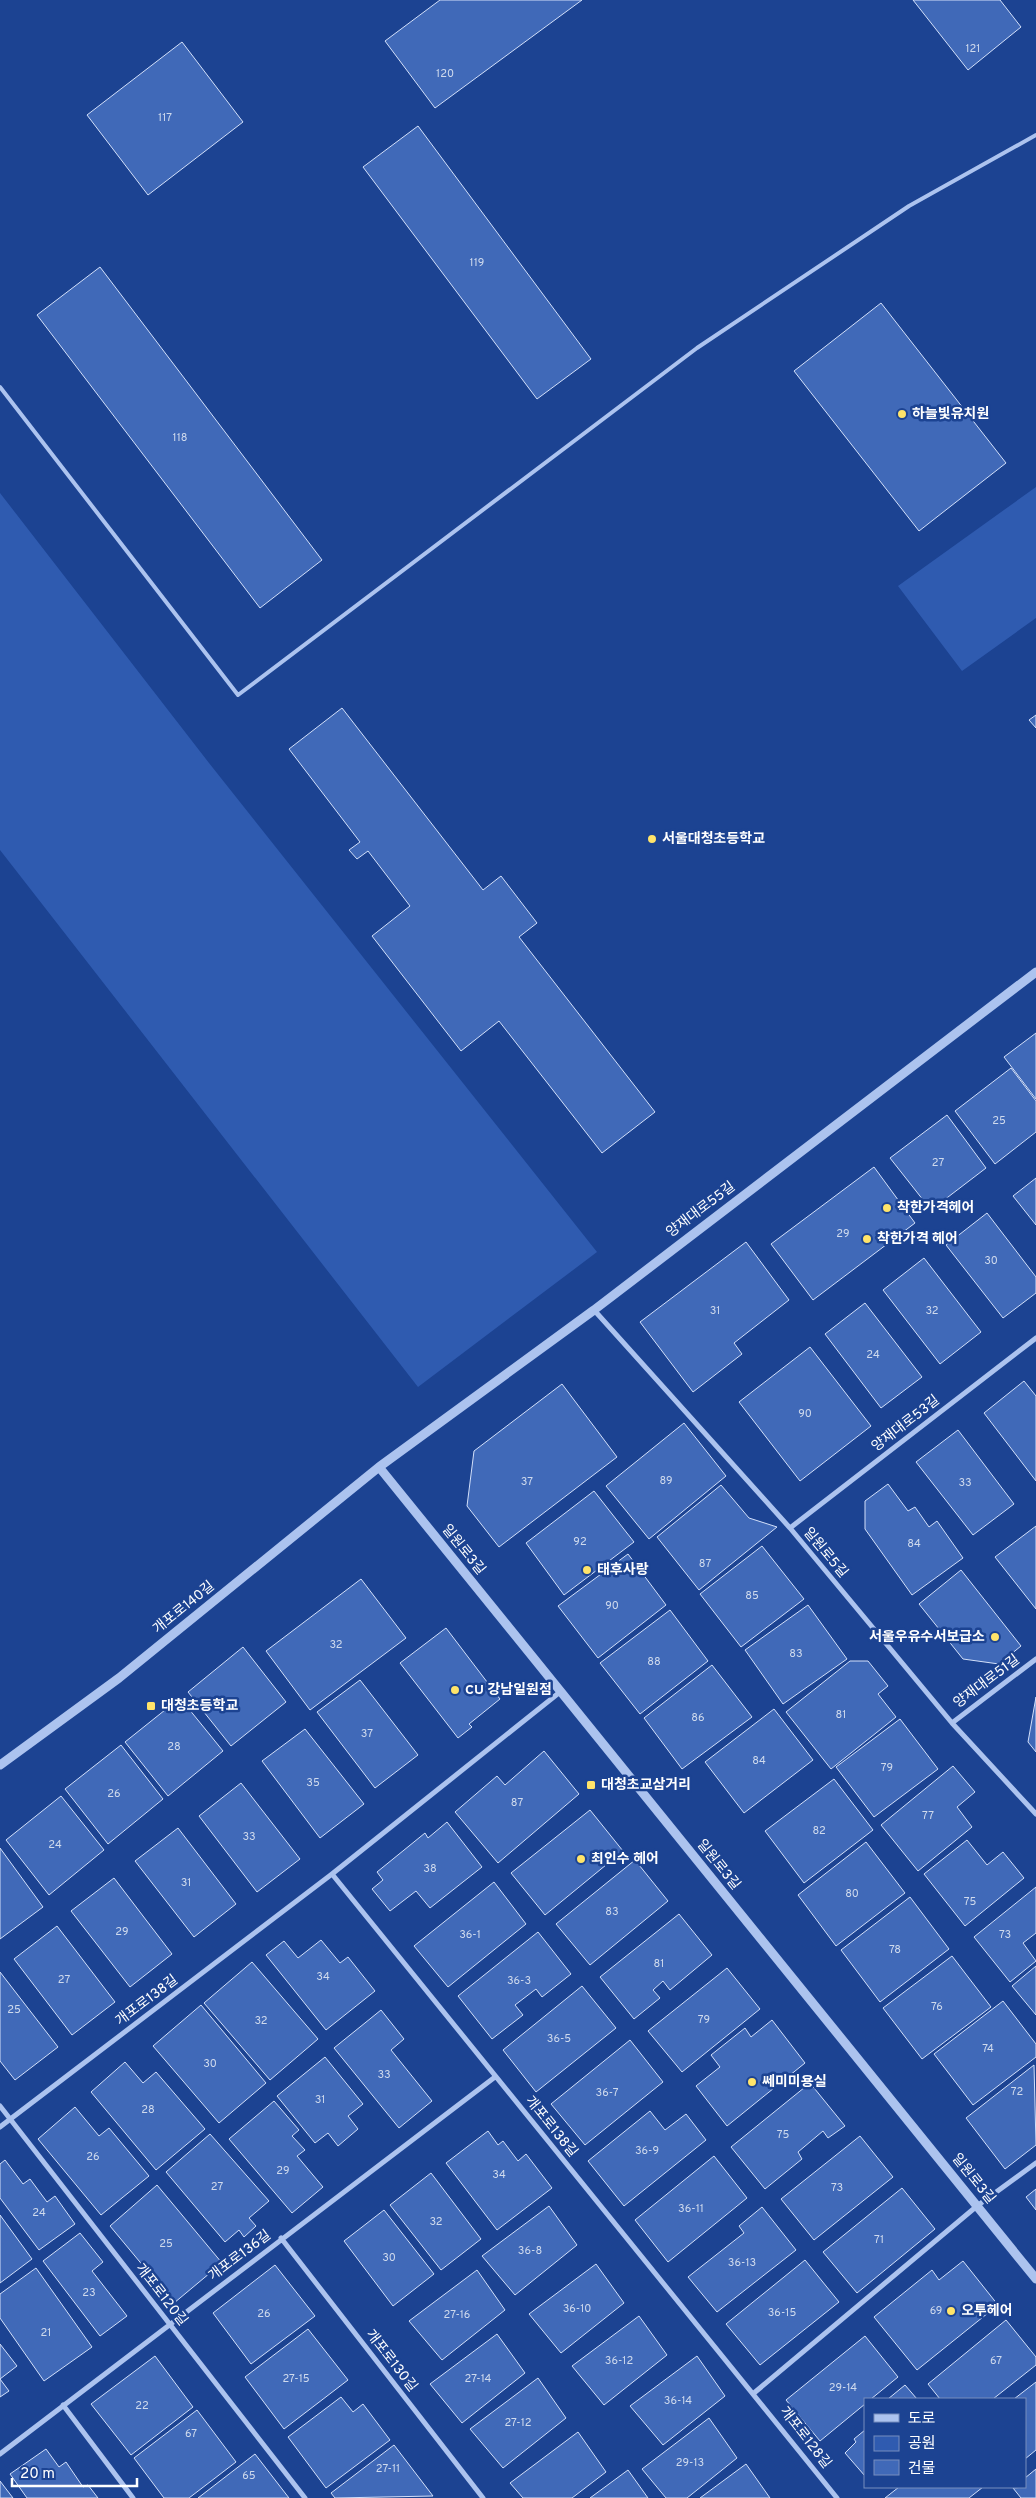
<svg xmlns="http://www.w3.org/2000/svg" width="1036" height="2498" font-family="Overpass,'Noto Sans KR',sans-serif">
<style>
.green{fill:#2f5bb0}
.building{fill:#4069b8;stroke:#d3e0fa}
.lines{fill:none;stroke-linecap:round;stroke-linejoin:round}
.service{stroke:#acc3ef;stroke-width:4}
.minor{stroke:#acc3ef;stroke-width:5}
.tertiary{stroke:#acc3ef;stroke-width:9}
.poi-dot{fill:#ffe46a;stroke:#1c4392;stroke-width:2}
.labels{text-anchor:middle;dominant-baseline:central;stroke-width:5;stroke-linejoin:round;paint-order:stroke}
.number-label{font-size:11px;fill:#cfdaed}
.poi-label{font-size:14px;font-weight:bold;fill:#fff;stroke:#1c4392;text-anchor:start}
.street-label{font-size:14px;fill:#fff;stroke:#1c4392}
</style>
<rect width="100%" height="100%" fill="#1c4392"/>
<path class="green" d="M1036 487V618L962 671 898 586Z
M0 493 209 763 597 1252 418 1387 0 850Z"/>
<path class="building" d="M440 0H582L435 108 385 41Z
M913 0H1000L1021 27 968 70Z
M182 42 243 122 148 195 87 115Z
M418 126 591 359 537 399 363 167Z
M100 267 322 560 260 608 37 315Z
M881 303 1006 463 919 531 794 371Z
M342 708 483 890 501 876 537 923 519 937 655 1112 602 1153 499 1021 461 1051 372 936 410 906 368 851 357 859 349 850 360 842 289 749Z
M1036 715V728L1029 720Z
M1036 1033V1099L1004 1057Z
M1011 1068 1036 1101V1132L995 1164 955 1111Z
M947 1115 986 1168 931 1210 890 1158Z
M874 1167 915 1223 813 1300 771 1244Z
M1036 1178V1225L1013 1196Z
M987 1213 1036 1277V1293L1003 1318 946 1245Z
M746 1242 789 1300 734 1343 742 1354 693 1392 640 1322Z
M924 1258 981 1332 940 1364 883 1290Z
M865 1303 922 1377 881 1408 825 1334Z
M810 1347 871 1426 800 1481 739 1402Z
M1024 1381 1036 1396V1481L984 1413Z
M562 1384 617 1457 499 1547 467 1506 474 1451Z
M684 1423 726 1476 649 1539 606 1486Z
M958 1430 1014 1504 973 1535 916 1462Z
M888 1484 908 1511 915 1507 929 1527 937 1521 963 1558 912 1595 865 1529V1501Z
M721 1485 749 1518 777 1527 699 1590 657 1537Z
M594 1491 634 1542 564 1595 526 1543Z
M1036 1526V1609L995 1557Z
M762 1546 804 1599 741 1647 700 1594Z
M628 1554 666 1605 598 1658 558 1606Z
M961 1570 1021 1646 999 1664 963 1659 919 1604Z
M361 1579 406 1638 310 1710 266 1651Z
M808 1605 847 1659 783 1704 745 1650Z
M670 1610 708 1661 640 1714 600 1663Z
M446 1628 500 1699 469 1724 472 1727 458 1738 400 1663Z
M243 1647 286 1702 231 1746 188 1692Z
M850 1661H868L888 1686 878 1694 896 1717 831 1769 786 1712Z
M712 1665 752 1717 682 1769 644 1718Z
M360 1680 418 1755 375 1788 317 1712Z
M1036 1697V1752L1028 1742Z
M180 1698 223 1751 168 1796 125 1742Z
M774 1709 813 1760 744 1813 705 1762Z
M900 1719 938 1769 874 1817 836 1767Z
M305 1729 364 1804 320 1838 262 1761Z
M121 1745 163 1799 108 1844 65 1789Z
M544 1751 579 1794 498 1863 455 1812 497 1776 505 1785Z
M953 1766 975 1792 957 1807 972 1827 918 1871 881 1825Z
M834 1779 873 1830 804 1883 765 1831Z
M241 1783 300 1859 257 1892 199 1816Z
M61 1796 104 1850 49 1895 6 1840Z
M590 1810 623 1851 545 1915 511 1873Z
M447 1822 482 1867 430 1908 416 1891 390 1911 372 1889 383 1880 377 1872 425 1833 428 1838Z
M178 1828 236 1904 194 1937 135 1861Z
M967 1840 987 1865 1003 1852 1024 1878 965 1926 924 1874Z
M866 1842 905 1893 836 1946 798 1895Z
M0 1848 43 1907 0 1939Z
M635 1860 668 1901 590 1965 556 1924Z
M114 1878 172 1954 130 1987 71 1911Z
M494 1882 526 1924 448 1987 414 1946Z
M1036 1887V1933L1023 1943 1036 1961 1010 1982 974 1937Z
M910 1897 949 1949 880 2002 841 1950Z
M679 1914 712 1955 670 1990 663 1981 653 1990 660 1998 634 2019 600 1977Z
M57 1926 115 2002 72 2035 14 1959Z
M538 1932 571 1974 542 1997 536 1989 515 2005 523 2015 492 2039 458 1996Z
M321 1940 340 1963 348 1957 375 1991 326 2030 266 1955 284 1941 298 1958Z
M952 1956 991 2007 922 2059 883 2008Z
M252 1962 318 2039 270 2080 204 2003Z
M1036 1966V2015L1012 1986Z
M727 1968 760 2009 682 2072 648 2031Z
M0 1972 58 2047 15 2080 0 2061Z
M582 1986 616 2028 536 2092 503 2050Z
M1003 2001 1036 2044V2057L973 2105 934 2054Z
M201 2005 266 2083 219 2123 153 2046Z
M381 2010 404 2039 391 2050 432 2101 399 2128 334 2048Z
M772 2020 805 2063 727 2126 696 2086 720 2067 711 2055 745 2028 751 2037Z
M630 2040 663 2082 585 2145 551 2104Z
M325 2057 363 2104 348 2116 358 2129 338 2146 328 2133 315 2143 277 2096Z
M125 2062 143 2083 156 2072 205 2129 156 2170 91 2092Z
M1034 2065 1036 2145 1005 2169 966 2118Z
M810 2083 845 2126 828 2138 823 2131 798 2152 802 2159 765 2189 731 2147Z
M274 2101 299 2130 292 2136 305 2150 297 2156 323 2187 292 2213 229 2139Z
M75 2107 99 2136 109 2128 149 2176 101 2215 38 2139Z
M650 2111 665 2130 686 2114 706 2140 624 2206 588 2161Z
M488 2131 498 2145 503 2141 518 2161 526 2154 552 2188 497 2230 446 2163Z
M210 2134 269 2201 249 2218 256 2226 244 2237 239 2230 225 2242 166 2172Z
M860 2136 893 2177 814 2240 781 2199Z
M714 2156 747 2198 668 2262 635 2220Z
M5 2160 23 2184 30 2179 47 2202 55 2196 75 2224 39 2250 0 2198V2164Z
M431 2173 481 2239 441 2270 390 2205Z
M157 2185 222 2263 174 2303 110 2226Z
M902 2188 935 2229 857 2293 823 2252Z
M1036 2189V2210L1026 2197Z
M549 2206 577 2245 515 2295 482 2256Z
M762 2207 796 2250 717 2312 688 2277 744 2233 739 2226Z
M384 2210 434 2274 393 2306 344 2241Z
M0 2215 32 2259 0 2283Z
M80 2233 103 2262 92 2271 127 2316 100 2336 43 2261Z
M805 2260 839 2302 760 2365 726 2324Z
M963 2261 998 2305 917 2370 874 2317 932 2270 939 2280Z
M596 2264 624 2303 561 2353 529 2314Z
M275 2265 315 2316 251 2364 213 2313Z
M36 2268 92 2347 44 2381 0 2318V2294Z
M477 2270 505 2310 442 2360 409 2321Z
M639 2316 667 2355 604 2405 572 2366Z
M1006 2320 1036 2357V2365L993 2399H940L928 2384Z
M308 2329 348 2380 284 2429 245 2377Z
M497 2334 525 2373 462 2423 430 2384Z
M865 2336 898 2377 871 2399H865V2404L820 2441 786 2400Z
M0 2344 17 2366 0 2379 9 2391 0 2397Z
M155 2356 193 2407 131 2455 91 2404Z
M697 2356 725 2396 663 2445 630 2406Z
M538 2378 566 2418 503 2468 470 2429Z
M1036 2382V2450L1025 2459V2399H1014Z
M905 2385 917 2399H888Z
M341 2397 353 2412 363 2404 390 2440 326 2488 288 2437Z
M197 2410 236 2462 189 2498H164L134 2458Z
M709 2418 737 2458 687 2498H666L642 2469Z
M865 2430V2476L845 2453 856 2442 854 2439Z
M578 2432 606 2472 572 2498H523L510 2483Z
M394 2445 433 2496 335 2498 331 2493Z
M46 2449 59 2467 66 2462 83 2487 88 2485 98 2498H27L10 2474Z
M255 2454 289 2498H198Z
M746 2464 770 2498H700Z
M1036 2469V2498H1021L1013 2488 1025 2487V2478Z
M628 2470 648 2498H590Z
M0 2481 13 2498H0Z
M899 2487H983L969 2498H885Z"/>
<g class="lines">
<path class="service" d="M0 387 238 695 697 348 909 206 1036 135"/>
<path class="minor" d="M594 1310 790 1528 952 1723 1036 1814
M790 1528 1036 1338
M952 1723 1036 1659
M332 1874 837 2498
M0 2106 305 2498
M0 2127 332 1874 560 1692
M281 2238 483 2498
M754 2393 977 2206 1036 2163
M63 2405 133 2498
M0 2454 495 2077"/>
<path class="tertiary" d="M379 1467 1036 2279
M0 1765 119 1678 379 1467 594 1310 1036 972"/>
</g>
<g class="poi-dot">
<circle cx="902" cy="414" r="5"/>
<circle cx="652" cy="839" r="5"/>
<circle cx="887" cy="1208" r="5"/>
<circle cx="867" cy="1239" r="5"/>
<circle cx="587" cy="1570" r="5"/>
<circle cx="995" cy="1637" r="5"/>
<circle cx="455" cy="1690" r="5"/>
<rect x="146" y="1701" width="10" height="10" rx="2.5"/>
<rect x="586" y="1780" width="10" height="10" rx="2.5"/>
<circle cx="581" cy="1859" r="5"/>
<circle cx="752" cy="2082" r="5"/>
<circle cx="951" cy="2311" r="5"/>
</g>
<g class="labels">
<g class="number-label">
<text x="973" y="49">121</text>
<text x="445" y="74">120</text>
<text x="165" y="118">117</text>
<text x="477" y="263">119</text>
<text x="180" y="438">118</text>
<text x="999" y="1121">25</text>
<text x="938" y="1163">27</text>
<text x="843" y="1234">29</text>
<text x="991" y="1261">30</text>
<text x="715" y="1311">31</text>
<text x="932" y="1311">32</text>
<text x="873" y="1355">24</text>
<text x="805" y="1414">90</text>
<text x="666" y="1481">89</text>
<text x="527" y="1482">37</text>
<text x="965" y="1483">33</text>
<text x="580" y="1542">92</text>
<text x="914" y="1544">84</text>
<text x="705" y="1564">87</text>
<text x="752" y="1596">85</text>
<text x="612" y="1606">90</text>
<text x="336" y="1645">32</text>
<text x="796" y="1654">83</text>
<text x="654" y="1662">88</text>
<text x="841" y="1715">81</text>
<text x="698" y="1718">86</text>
<text x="367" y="1734">37</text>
<text x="174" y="1747">28</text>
<text x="759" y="1761">84</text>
<text x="887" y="1768">79</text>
<text x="313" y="1783">35</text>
<text x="114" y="1794">26</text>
<text x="517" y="1803">87</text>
<text x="928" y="1816">77</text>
<text x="819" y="1831">82</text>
<text x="249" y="1837">33</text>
<text x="55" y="1845">24</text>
<text x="430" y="1869">38</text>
<text x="186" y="1883">31</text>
<text x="852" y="1894">80</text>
<text x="970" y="1902">75</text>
<text x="612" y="1912">83</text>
<text x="122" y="1932">29</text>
<text x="470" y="1935">36-1</text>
<text x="1005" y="1935">73</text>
<text x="895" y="1950">78</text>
<text x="659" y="1964">81</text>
<text x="323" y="1977">34</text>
<text x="64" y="1980">27</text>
<text x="519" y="1981">36-3</text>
<text x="937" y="2007">76</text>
<text x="14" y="2010">25</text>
<text x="704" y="2020">79</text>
<text x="261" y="2021">32</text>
<text x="559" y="2039">36-5</text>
<text x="988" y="2049">74</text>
<text x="210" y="2064">30</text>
<text x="384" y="2075">33</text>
<text x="1017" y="2092">72</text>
<text x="607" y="2093">36-7</text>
<text x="320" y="2100">31</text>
<text x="148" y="2110">28</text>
<text x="783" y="2135">75</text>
<text x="647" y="2151">36-9</text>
<text x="93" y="2157">26</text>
<text x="283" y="2171">29</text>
<text x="499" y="2175">34</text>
<text x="217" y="2187">27</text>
<text x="837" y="2188">73</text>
<text x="691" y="2209">36-11</text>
<text x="39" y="2213">24</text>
<text x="436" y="2222">32</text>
<text x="879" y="2240">71</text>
<text x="166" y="2244">25</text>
<text x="530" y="2251">36-8</text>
<text x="389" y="2258">30</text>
<text x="742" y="2263">36-13</text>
<text x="89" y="2293">23</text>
<text x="577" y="2309">36-10</text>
<text x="936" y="2311">69</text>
<text x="782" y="2313">36-15</text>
<text x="264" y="2314">26</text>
<text x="457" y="2315">27-16</text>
<text x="46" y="2333">21</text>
<text x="619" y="2361">36-12</text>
<text x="996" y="2361">67</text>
<text x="296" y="2379">27-15</text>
<text x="478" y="2379">27-14</text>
<text x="843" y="2388">29-14</text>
<text x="678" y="2401">36-14</text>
<text x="142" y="2406">22</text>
<text x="518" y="2423">27-12</text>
<text x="191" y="2434">67</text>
<text x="690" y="2463">29-13</text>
<text x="388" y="2469">27-11</text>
<text x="249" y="2476">65</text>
</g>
<g class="poi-label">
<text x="912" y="414">하늘빛유치원</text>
<text x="662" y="839">서울대청초등학교</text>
<text x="897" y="1208">착한가격헤어</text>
<text x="877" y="1239">착한가격 헤어</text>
<text x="597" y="1570">태후사랑</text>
<text x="985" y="1637" text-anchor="end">서울우유수서보급소</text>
<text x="465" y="1690">CU 강남일원점</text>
<text x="161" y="1706">대청초등학교</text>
<text x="601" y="1785">대청초교삼거리</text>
<text x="591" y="1859">최인수 헤어</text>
<text x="762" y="2082">쎄미미용실</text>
<text x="961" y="2311">오투헤어</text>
</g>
<g class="street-label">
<text transform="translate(701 1210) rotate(-37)">양재대로55길</text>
<text transform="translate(906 1424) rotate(-38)">양재대로53길</text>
<text transform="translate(463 1550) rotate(51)">일원로3길</text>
<text transform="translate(825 1553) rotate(50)">일원로5길</text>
<text transform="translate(184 1608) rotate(-39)">개포로140길</text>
<text transform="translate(987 1682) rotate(-37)">양재대로51길</text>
<text transform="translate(718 1865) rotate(51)">일원로3길</text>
<text transform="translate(147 2001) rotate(-37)">개포로138길</text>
<text transform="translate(551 2127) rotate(51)">개포로138길</text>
<text transform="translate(973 2179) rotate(51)">일원로3길</text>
<text transform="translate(240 2256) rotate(-37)">개포로136길</text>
<text transform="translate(161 2295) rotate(52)">개포로120길</text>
<text transform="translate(391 2361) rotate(52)">개포로130길</text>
<text transform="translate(805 2438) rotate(52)">개포로128길</text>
</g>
</g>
<rect x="864" y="2398" width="162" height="90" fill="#1c4392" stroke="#778ebe"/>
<rect x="874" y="2414" width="25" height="8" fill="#acc3ef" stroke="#778ebe"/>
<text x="908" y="2423" font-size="15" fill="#ffffff">도로</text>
<rect x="874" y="2436" width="25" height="15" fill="#2f5bb0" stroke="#778ebe"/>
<text x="908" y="2448" font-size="15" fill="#ffffff">공원</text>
<rect x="874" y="2460" width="25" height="15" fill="#4069b8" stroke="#778ebe"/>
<text x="908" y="2473" font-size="15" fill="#ffffff">건물</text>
<path d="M12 2478v8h125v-8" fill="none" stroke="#ffffff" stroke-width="2.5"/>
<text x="20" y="2478" font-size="15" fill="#ffffff" stroke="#1c4392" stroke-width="4" paint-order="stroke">20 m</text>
</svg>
